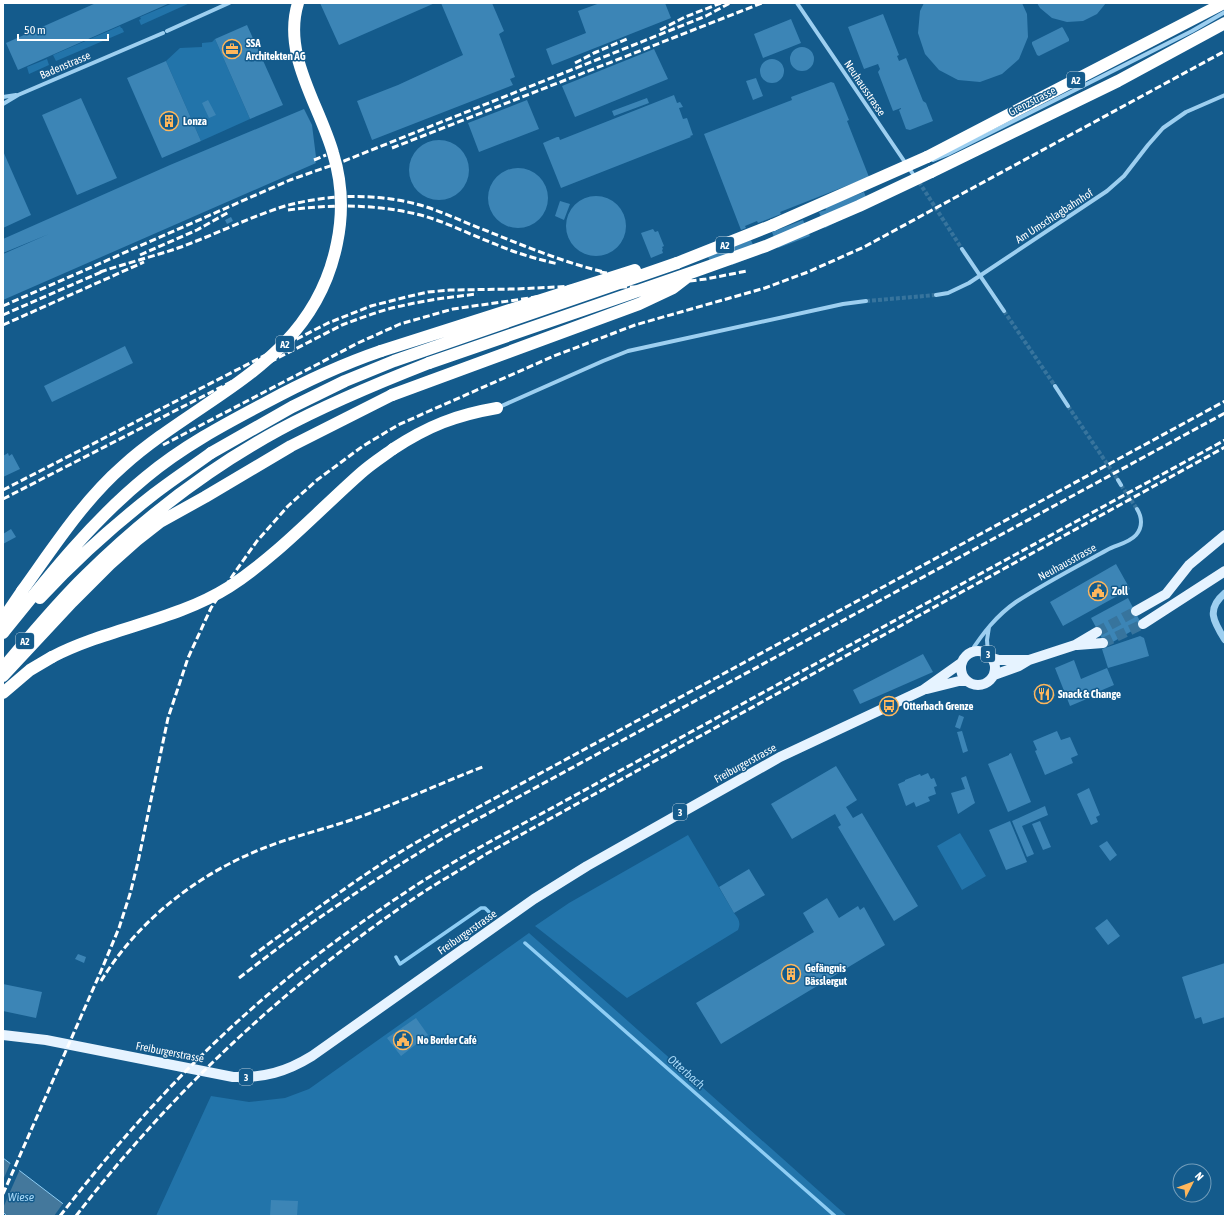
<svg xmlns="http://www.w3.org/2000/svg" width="1228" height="1219" font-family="'Asap Condensed',sans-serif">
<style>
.green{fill:#2274aa}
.water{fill:#44789c;stroke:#8ecdf4}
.pier{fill:#145b8c}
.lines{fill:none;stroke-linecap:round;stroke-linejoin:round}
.stream{stroke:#8ecdf4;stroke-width:3.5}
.building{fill:#3c85b6}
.minor-tunnel{stroke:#37749d;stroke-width:4;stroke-dasharray:4 2;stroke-linecap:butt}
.primary-tunnel{stroke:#37749d;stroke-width:10;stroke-dasharray:10 5;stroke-linecap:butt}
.minor{stroke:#9dcff0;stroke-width:4}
.tertiary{stroke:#9dcff0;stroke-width:7}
.primary{stroke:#e6f3ff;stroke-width:10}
.motorway{stroke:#fff;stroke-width:12}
.rail{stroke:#fff;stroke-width:3;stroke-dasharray:7 3;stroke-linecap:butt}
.motorway-bridge{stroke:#fff;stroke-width:12}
.labels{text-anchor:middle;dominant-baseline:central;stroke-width:3;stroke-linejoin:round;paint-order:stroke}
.shield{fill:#145b8c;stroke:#b8cedc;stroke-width:1}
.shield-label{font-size:10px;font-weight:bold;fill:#fff}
.poi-label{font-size:11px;font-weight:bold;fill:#fff;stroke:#145b8c;text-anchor:start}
.street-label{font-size:11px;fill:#fff;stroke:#145b8c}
.water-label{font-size:12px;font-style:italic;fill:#a8d9f8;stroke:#145b8c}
</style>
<rect width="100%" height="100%" fill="#145b8c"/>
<path class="green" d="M173 3H190L141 25 139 20 141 19 140 17Z
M120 26 121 28H122L124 32 56 61 53 55Z
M215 39 250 119 201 141 166 61 180 48 202 47V43L212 42Z
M47 59 49 65 29 74 27 67Z
M960 833 986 876 962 890 937 846Z
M688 835 734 913C739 919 741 923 738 930L627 998 535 926 569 903Z
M529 933 847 1216H156L211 1096 249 1102 285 1098 309 1089Z"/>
<path class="water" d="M3 1158 79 1216H7L3 1212Z"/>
<path class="pier" d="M11 1162 20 1169 3 1208V1180Z
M64 1202 81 1214V1216H54Z"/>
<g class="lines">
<path class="stream" d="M525 943 835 1216
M396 957 400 964 481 908H485L489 912"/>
</g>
<path class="building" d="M96 3H170L18 70 6 43Z
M320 3H435L339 45Z
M441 3H492L504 31 499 34 515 77 510 79 513 85 372 140 357 101 398 85 463 55Z
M600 3H665L671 18 552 65 546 49 586 33 578 11Z
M924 3H1022L1027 14 1028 37 1019 59 1002 74 980 82 958 80 939 70 925 54 918 33 920 11Z
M1037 3H1106L1097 14 1083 21 1067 22 1052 18 1040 8Z
M883 14 899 55 897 56 899 61 906 58 923 101 926 103 933 121 910 130 906 129 899 110 901 109V108L893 111 878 72 880 69 878 64 864 69 848 27Z
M791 19 801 43 763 58 754 34Z
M247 25 283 105 250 119 215 39Z
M1062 27 1063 28 1069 39V41L1039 56 1037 55 1032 44V42Z
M790 59a12 12 0 1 1 24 0a12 12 0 1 1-24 0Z
M654 49 668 79 575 117 562 86Z
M760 71a12 12 0 1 1 24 0a12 12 0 1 1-24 0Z
M166 61 201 141 162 158 127 78Z
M756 78 763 96 753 100 746 81Z
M831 82 834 83 849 120 847 121 869 177 780 212 781 214 758 223 757 221 745 226 746 228 741 230 704 134 792 100 791 97Z
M674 95 677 103 680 102 683 107 679 108 683 119 687 118 693 135 690 136 691 137 561 188 543 143 557 137H559L560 140Z
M81 98 117 178 77 195 42 115Z
M647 98 649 103 614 116 612 111Z
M208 100 216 115 209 118 202 103Z
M527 100 539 129 479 152 468 123Z
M304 109 312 125 316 157 314 159 316 163 3 300V254L49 234 3 253V239L170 165Z
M409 170a30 30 0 1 1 60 0a30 30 0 1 1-60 0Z
M3 151 31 215 3 228Z
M488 198a30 30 0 1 1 60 0a30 30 0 1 1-60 0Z
M864 192 869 205 825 228 819 212 826 210 825 207Z
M566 226a30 30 0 1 1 60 0a30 30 0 1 1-60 0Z
M560 201 570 204 564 220 555 216Z
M231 217 233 221 227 224 225 220Z
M803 220 810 236 778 248 772 232Z
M653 229 655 232 658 231 664 246 662 247 663 249 662 250 663 253 651 258 641 233Z
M751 240 757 255 732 265 731 261 713 268 708 257Z
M125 346 133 363 52 402 44 386Z
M8 453 9 456 12 454 20 469 3 477V456Z
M11 529 16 537 3 544V534Z
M1116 564 1130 589 1063 626 1050 602Z
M1128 598 1142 625 1106 646 1091 618Z
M1140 636 1144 638 1149 656 1108 668 1102 649Z
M923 654 933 672 860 704 853 690Z
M1074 660 1081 679 1107 668 1114 685 1088 696 1089 698 1070 706 1055 668Z
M1050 684 1055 696 1038 703 1033 691Z
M959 715 964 717 960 729 955 727Z
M962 731 968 751 963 753 957 732Z
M1057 731 1061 740 1070 737 1078 755 1071 758 1073 763 1045 775 1035 751 1037 750 1033 741Z
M1011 753 1031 802 1008 812 988 764 1009 755V754Z
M836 766 857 800 846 807 853 818 862 813 918 906 894 921 838 827 841 825 835 814 792 839 771 804Z
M928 773 931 779 934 778 937 786 934 787 936 794 928 797 930 801 916 807 914 802 906 806 898 784 905 781V780L920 774 921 776Z
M966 776 975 803 958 814 951 793 965 789 961 778Z
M1089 788 1100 815 1096 817 1098 822 1091 825 1077 794Z
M1045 806 1048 815 1022 826 1034 854 1027 857 1012 821Z
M1010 821 1027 862 1006 870 989 830Z
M1040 821 1051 847 1043 850 1032 824Z
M1107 841 1117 855 1110 861 1099 846Z
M749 869 765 895 734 913 719 887Z
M827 898 839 918 858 906 860 910 864 907 885 945 721 1044 696 1003 814 932 803 913Z
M1107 919 1120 936 1108 945 1095 928Z
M78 954 86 957 84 963 75 959Z
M1225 963V1017L1203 1024 1201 1017 1195 1019 1182 977Z
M3 984 42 992 36 1018 3 1011Z
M416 1018 428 1035 401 1056 387 1038Z
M271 1200 298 1201 297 1216H270Z"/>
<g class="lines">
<path class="minor-tunnel" d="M919 182 962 249
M866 301 936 295
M1004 311 1055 386
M1068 406 1118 480
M1121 485 1137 509"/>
<path class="primary-tunnel" d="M1097 632 1136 611
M1103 643 1143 624"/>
<path class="minor" d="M797 3 915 177
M167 31 229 3
M3 97 16 95
M3 104 18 95 163 33
M933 160 948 154 1192 31 1225 12
M962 249 1004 311
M936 295 948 293 969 283 1107 191 1124 176 1148 145 1163 128 1186 112 1225 95
M1055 386 1068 406
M497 408 603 361 628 351 843 304 866 301
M1118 480 1121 485
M970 653C983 633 996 616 1016 602 1045 583 1076 567 1107 550 1116 545 1129 543 1136 535 1143 527 1142 517 1137 509
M988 654 987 640 989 627"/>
<path class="tertiary" d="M1225 593C1206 609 1213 621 1225 640"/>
<path class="primary" d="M1136 611 1166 594 1189 565 1225 535
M1143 624 1225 571
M1077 645 1103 643
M961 668a17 17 0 1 1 34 0a17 17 0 1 1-34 0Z
M992 658 999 660H1029
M994 675 1019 666 1029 660 1075 645 1097 632
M927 689 959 681H966
M3 1035 46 1040 233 1077C264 1078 286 1072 312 1056L534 899 587 866 780 757 923 690 961 663"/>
<path class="motorway" d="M927 157 1224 3
M931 172 1118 81 1225 23
M677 263 773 225
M393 449C428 426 456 415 497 408
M40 598C75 560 113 526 154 494 172 480 192 467 211 453
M3 619 22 591
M3 633C47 578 91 522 146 477 182 447 223 425 265 403 302 383 340 365 381 351
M3 668C30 636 56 604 86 575 143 519 209 468 279 430 327 404 378 383 429 363
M3 676 72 602 110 564 137 540 160 522 205 497 291 446 392 395
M3 693 30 670 52 657"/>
<path class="rail" d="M660 30 685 17 721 3
M575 63 594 53 629 38
M392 148 762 3
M314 160 326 155
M288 210C334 204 379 204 424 216 448 223 471 235 495 244 515 253 537 259 558 264
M140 255 197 230 229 212
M100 272C127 263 155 256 181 247 216 234 250 217 285 206 329 194 376 193 420 205 441 211 461 221 482 229 522 245 562 262 604 272
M600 272 642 278
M3 306 290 180 344 161 706 16 730 3
M3 315 106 270
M3 325 144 262
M163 445 358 343 400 324 453 309 530 298 588 287H642L706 279 747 271
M3 490 328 323 371 306 406 297 428 292 450 290 516 289 576 286
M3 499 342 325C361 318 381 310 401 306 426 300 451 297 477 294
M251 957C291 927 331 898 372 870 419 839 468 813 517 786L1225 401
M239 978C274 951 309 924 347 899 381 876 416 854 452 833L1225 413
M101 981C137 922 195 876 259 850 290 837 322 830 354 819 398 803 441 783 485 766
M3 1194 101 971 119 928 130 894 138 862 168 718 188 658 211 608 235 572 257 541 288 506 317 480 363 446 398 425 427 412 554 356 635 325 765 288 808 272 864 247 1225 51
M60 1216C117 1143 178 1074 247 1013 299 966 356 925 415 886 461 856 512 830 561 803L1225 440
M76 1216C172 1091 288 983 419 895 440 881 464 868 486 854L1225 447"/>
<path class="motorway-bridge" d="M773 225 927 157
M381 351 635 270
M429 363 693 272 766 246 859 206 931 172
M392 395 639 304 673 288 686 278
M211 453 292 407 345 381 394 361 677 263
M22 591C53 548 83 501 123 466 203 394 313 364 337 243 343 214 342 182 333 153 319 104 282 55 298 3
M52 657C108 628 175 621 229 587 278 555 318 511 361 473 371 464 382 457 393 449"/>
</g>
<defs>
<g id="office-ring" transform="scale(1)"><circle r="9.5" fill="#145b8c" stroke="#ffb75c" stroke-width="1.5"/><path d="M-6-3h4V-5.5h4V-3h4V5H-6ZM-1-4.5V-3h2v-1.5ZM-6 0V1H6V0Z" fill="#ffb75c"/></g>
<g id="building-ring" transform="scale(1)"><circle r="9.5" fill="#145b8c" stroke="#ffb75c" stroke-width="1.5"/><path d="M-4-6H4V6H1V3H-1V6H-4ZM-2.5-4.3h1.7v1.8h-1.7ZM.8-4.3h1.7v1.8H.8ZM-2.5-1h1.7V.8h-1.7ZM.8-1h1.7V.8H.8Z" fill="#ffb75c"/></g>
<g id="civic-ring" transform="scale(1)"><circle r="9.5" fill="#145b8c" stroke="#ffb75c" stroke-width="1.5"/><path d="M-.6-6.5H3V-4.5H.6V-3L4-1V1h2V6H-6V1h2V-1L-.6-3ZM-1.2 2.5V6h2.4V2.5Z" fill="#ffb75c"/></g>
<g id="restaurant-ring" transform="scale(1)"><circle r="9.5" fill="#145b8c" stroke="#ffb75c" stroke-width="1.5"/><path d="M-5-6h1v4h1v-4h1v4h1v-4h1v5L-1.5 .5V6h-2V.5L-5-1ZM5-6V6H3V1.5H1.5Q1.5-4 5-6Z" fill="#ffb75c"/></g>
<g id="bus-ring" transform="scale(1)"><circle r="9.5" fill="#145b8c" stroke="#ffb75c" stroke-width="1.5"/><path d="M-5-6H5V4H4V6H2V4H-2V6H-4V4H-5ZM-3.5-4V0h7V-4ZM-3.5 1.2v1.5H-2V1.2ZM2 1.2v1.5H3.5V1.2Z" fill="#ffb75c"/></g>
</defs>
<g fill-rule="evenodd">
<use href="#office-ring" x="232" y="49"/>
<use href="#building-ring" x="169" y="121"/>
<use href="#civic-ring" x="1098" y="591"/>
<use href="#restaurant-ring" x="1044" y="694"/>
<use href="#bus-ring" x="889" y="706"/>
<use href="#building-ring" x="791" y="974"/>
<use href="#civic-ring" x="403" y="1040"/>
</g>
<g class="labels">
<g class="shield">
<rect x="1067" y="72" width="18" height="16" rx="3"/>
<rect x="716" y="237" width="18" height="16" rx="3"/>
<rect x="276" y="336" width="18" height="16" rx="3"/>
<rect x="16" y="633" width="18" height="16" rx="3"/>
<rect x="981" y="646" width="14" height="16" rx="3"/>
<rect x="673" y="804" width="14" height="16" rx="3"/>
<rect x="239" y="1069" width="14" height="16" rx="3"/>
</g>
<g class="shield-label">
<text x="1076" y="80">A2</text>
<text x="725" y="245">A2</text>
<text x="285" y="344">A2</text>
<text x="25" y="641">A2</text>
<text x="988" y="654">3</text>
<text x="680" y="812">3</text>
<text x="246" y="1077">3</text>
</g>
<g class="poi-label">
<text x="246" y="43">SSA<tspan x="246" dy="13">Architekten AG</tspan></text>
<text x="183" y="121">Lonza</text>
<text x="1112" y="591">Zoll</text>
<text x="1058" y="694">Snack &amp; Change</text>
<text x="903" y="706">Otterbach Grenze</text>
<text x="805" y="968">Gefängnis<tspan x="805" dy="13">Bässlergut</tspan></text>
<text x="417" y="1040">No Border Café</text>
</g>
<g class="street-label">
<text transform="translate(65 65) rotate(-23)">Badenstrasse</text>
<text transform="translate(865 88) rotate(56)">Neuhausstrasse</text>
<text transform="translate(1032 101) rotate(-27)">Grenzstrasse</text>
<text transform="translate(1054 216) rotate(-33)">Am Umschlagbahnhof</text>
<text transform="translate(1067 562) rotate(-29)">Neuhausstrasse</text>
<text transform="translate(745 763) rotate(-29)">Freiburgerstrasse</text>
<text transform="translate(467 932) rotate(-35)">Freiburgerstrasse</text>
<text transform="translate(170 1052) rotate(11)">Freiburgerstrasse</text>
</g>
<g class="water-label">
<text transform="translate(686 1072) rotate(41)">Otterbach</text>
<text x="21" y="1197">Wiese</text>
</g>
</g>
<rect width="1228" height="1219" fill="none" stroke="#ffffff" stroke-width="8"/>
<g transform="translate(1192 1183) rotate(48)"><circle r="19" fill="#145b8c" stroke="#729dba"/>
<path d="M0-3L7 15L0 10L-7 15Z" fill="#ffb75c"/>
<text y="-6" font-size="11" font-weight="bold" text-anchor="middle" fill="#ffffff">N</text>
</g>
<path d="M18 34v6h90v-6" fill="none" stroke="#ffffff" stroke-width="2"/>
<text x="24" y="34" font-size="12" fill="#ffffff" stroke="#145b8c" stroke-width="3" paint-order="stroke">50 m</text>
</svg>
